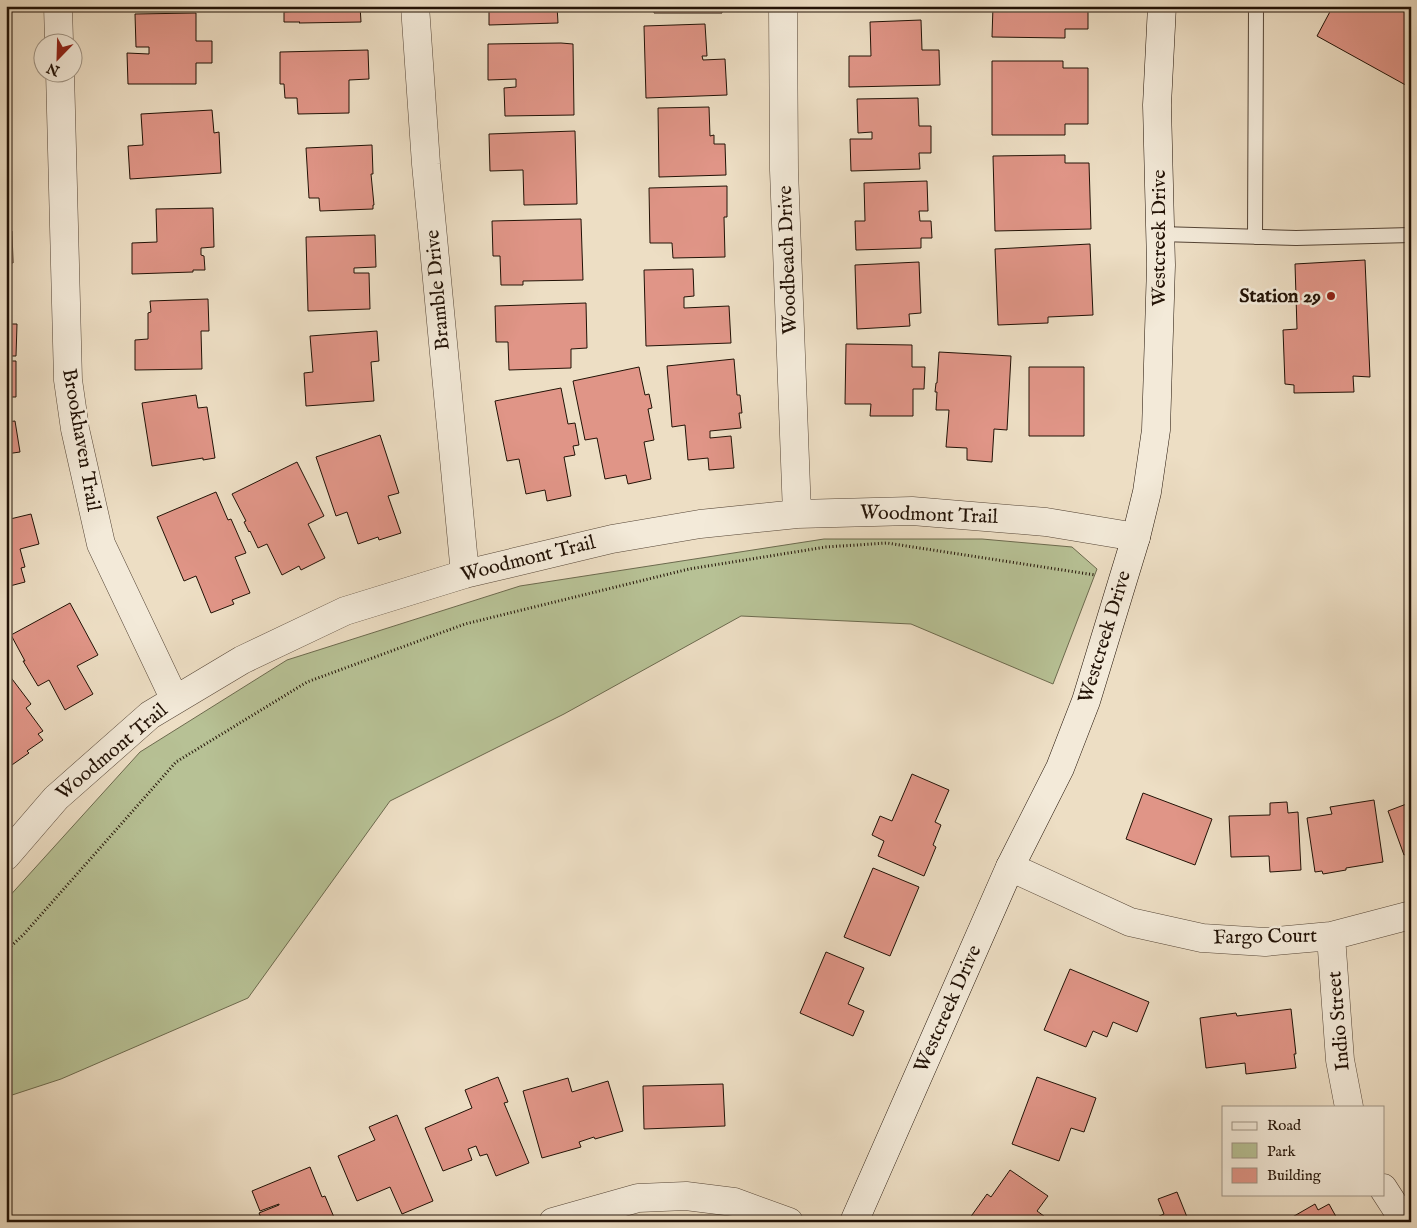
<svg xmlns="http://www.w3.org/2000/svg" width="1417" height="1228" font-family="'IM FELL English',serif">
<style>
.green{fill:#b7c195;stroke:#6c6a4e}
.building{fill:#e09587;stroke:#221206}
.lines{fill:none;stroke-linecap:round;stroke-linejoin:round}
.lane-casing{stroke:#554536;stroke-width:16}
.street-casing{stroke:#554536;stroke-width:29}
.secondary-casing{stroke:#221206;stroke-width:29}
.path{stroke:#221206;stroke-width:3;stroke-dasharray:1 2.5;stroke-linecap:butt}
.lane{stroke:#f3ead9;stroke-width:14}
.street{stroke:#f3ead9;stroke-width:28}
.secondary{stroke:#f3ead9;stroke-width:28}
.poi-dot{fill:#8f2418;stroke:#f3ead9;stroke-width:2}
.labels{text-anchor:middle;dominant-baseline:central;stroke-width:5;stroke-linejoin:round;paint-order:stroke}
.street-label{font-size:20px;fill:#221206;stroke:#f3ead9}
.poi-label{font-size:20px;font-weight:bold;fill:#221206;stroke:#f3ead9;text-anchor:end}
</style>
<rect width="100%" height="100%" fill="#eddec4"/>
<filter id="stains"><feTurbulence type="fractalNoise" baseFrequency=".004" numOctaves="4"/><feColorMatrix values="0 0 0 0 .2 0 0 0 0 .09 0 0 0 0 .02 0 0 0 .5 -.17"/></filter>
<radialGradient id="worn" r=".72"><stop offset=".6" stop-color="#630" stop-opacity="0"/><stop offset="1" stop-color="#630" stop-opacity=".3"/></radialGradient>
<path class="green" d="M824 539H982L1072 547 1097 569 1053 684 911 624 741 616 564 714 390 801 248 998 61 1079 6 1097V900L140 752 287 660 520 586Z"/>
<path class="building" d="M299 6H360L361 22 299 23 300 22H284V12L299 11Z
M489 6H557L558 23 489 25Z
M654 6H722V13H654Z
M993 6H1088V29H1065V38L992 37Z
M1333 6H1411V88L1317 36Z
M196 13V41H212V63H196V84H128L127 53 149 54V47H136L135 14Z
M921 20 922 50H939L940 85 849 87V56H871L870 22Z
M705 24 707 56H702L703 60 725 59 727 95 646 98 644 26Z
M561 43 573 44 574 115 505 116 504 88 516 87V79L488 80V44Z
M368 50 369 79 349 80V113L298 114 297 98H285L284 84H280V52Z
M992 61H1063V68H1088V124H1065V135H992Z
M6 66H11V112H6Z
M918 98 919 126H931V153H919L920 169 851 171 850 139H872V132L858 133 857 99Z
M709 107 710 136 714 135V144H725L726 175 659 177 658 108Z
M212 110 214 133 219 132 221 173 130 179 128 146 143 145 141 114Z
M575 131 577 204 524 205 523 170 490 171 489 134Z
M372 145 373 174H371L374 205H373V209L320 211 319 198H309L306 148Z
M1065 155V163H1089L1091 229 995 231 993 156Z
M6 176H10L9 193H6Z
M927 181 928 211H919L920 221H931L932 238H921V248L856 250 855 221H865L864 183Z
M727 186V217H724L725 257 673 258 672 243H650L649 188Z
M213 208 214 247 201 248V255L204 256 205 270H193V272L132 274V243L157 242 156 209Z
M581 219 583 280 523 281V285H501L500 256H493L492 221Z
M6 231H12L13 263H6Z
M375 235 376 267 354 268V273H369L370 309 308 311 306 237Z
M1090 244 1093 315 1048 317V323L998 325 995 249Z
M1365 260 1370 377 1353 376 1354 392 1294 393V385L1285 384 1283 330 1297 329 1295 264Z
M919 262 921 313 909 314 910 326 857 329 855 265Z
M693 269 694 296 684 297V308L729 306 731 343 646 346 644 270Z
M208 299 209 331H201L202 369 135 370V340L148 339V313L151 312 150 301Z
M586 303 587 348 571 349V368L509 370 508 342H496L495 306Z
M6 324H17L16 356H6Z
M377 331 379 361 371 362 374 401 306 406 304 373 313 372 310 336Z
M846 344 912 345V367H925L924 389H913V416H870L871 404H845Z
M939 352 1011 356 1007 430 994 429 992 462 967 460V448L946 447 949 410H936L937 392H935L936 383H937Z
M734 359 737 395H740L742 413H739L741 428 710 431V438L731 436 734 468 709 470 708 458 688 460 685 425 672 427 667 366Z
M6 361H16V397H6Z
M639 367 645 395 649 394 652 408 648 409 654 440 644 442 651 479 628 484 626 475 605 479 597 438 585 440 573 381Z
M1029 367H1084V436H1029Z
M561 388 568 424 575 423 579 445 573 446 575 455 564 457 571 496 547 501 545 490 526 494 519 459 507 461 495 401Z
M196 395 198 408 207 407 215 458 203 460V458L152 466 142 403Z
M15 421 20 452 6 454V422Z
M380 435 399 493 388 496 401 533 379 540 378 537 358 544 347 512 336 516 316 457Z
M6 460 10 487H6Z
M297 462 324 516 308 524 325 558 301 570 299 566 282 575 267 544 258 548 250 531 249 532 244 522 246 521 232 494Z
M216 492 228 520 231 519 246 553 235 557 250 593 232 600 234 604 211 613 196 576 184 581 157 517Z
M31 514 39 544 20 549 25 567 21 568 25 582 6 587V520Z
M70 603 98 655 77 666 93 694 65 710 49 680 38 686 23 661H25L11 635Z
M6 671 31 704 26 708 43 731 38 734 43 740 27 751 29 753 9 767 6 764Z
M912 774 949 790 935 822 941 825 933 845 936 847 924 876 878 856 884 841 872 835 880 816 892 821Z
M1143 793 1212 819 1195 865 1126 839Z
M1411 799V853L1404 855 1388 811 1409 803 1408 800Z
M1374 800 1383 862 1346 868V870L1323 874 1322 871 1315 872 1307 818 1332 814 1330 807Z
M1287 802 1288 813 1298 812 1301 870 1270 872 1269 856 1231 857 1229 816 1270 815V803Z
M873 868 919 887 890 956 844 937Z
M826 952 864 968 848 1004 864 1011 853 1036 800 1013Z
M1070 969 1149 1002 1137 1032 1113 1022 1107 1037 1093 1031 1086 1047 1044 1030Z
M1291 1009 1296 1054H1294L1296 1068 1246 1074 1245 1063 1206 1068 1200 1018 1236 1013 1237 1016Z
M498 1077 508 1102 504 1103 529 1163 496 1176 487 1154 480 1156 476 1146 468 1149 472 1160 443 1171 425 1128 472 1108 465 1090Z
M1037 1077 1096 1098 1084 1132 1071 1128 1059 1161 1012 1144Z
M568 1078 572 1092 608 1081 623 1131 595 1139 594 1137 579 1142 581 1147 542 1158 523 1091Z
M723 1084 725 1126 644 1129 643 1086Z
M397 1115 433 1201 402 1214 390 1187 357 1201 338 1156 375 1140 369 1127Z
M310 1167 322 1197 325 1196 336 1222H263L259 1213 279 1205V1204L260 1211 252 1191Z
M1010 1170 1048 1196 1037 1211 1048 1219 1045 1222H967L987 1194 991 1197Z
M1177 1192 1189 1222H1146L1164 1214 1158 1199Z
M1315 1204 1318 1210 1329 1204 1339 1222H1290L1289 1219Z"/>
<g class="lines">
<g class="lane-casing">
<path id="lane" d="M1160 234 1296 238 1411 235
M1255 237 1256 6"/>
</g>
<g class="street-casing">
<path id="street" d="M58 6 59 42
M415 6 426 164 465 574
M783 6 784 170 797 514
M60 72 68 380 75 429 101 544 175 700
M6 856 56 798 150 715 242 660 345 611 465 574 612 539 700 524 797 514 912 511 1046 522 1136 537
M1010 867 1130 922 1202 938 1265 942 1331 936 1411 915
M1331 936 1340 1060 1349 1107
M1383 1188 1405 1222
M553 1222 638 1198 686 1196 734 1202 789 1222"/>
</g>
<g class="secondary-casing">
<path id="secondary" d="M854 1222 1010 867 1060 768 1086 701 1136 537 1147 492 1156 430 1161 265 1157 105 1162 6"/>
</g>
<path class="path" d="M6 951 24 934 176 762 307 682 465 624 689 569 826 547 887 543 1095 575"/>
<use href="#lane" class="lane"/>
<use href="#street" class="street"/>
<use href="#secondary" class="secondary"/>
</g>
<circle class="poi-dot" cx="1331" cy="296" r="5"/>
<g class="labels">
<g class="street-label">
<text transform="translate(1159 238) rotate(-90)">Westcreek Drive</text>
<text transform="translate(788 260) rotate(-92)">Woodbeach Drive</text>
<text transform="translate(438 290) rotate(-95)">Bramble Drive</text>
<text transform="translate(81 440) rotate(80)">Brookhaven Trail</text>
<text transform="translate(929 515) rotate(2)">Woodmont Trail</text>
<text transform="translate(528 559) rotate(-14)">Woodmont Trail</text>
<text transform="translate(1105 637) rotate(-73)">Westcreek Drive</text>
<text transform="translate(112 752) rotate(-40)">Woodmont Trail</text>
<text transform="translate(1265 937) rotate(-1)">Fargo Court</text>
<text transform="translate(948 1009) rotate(-66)">Westcreek Drive</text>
<text transform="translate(1339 1021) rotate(-95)">Indio Street</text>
</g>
<g class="poi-label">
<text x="1321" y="296">Station 29</text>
</g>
</g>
<rect width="1417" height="1228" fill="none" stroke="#eddec4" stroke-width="25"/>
<rect x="8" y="8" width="1402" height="1213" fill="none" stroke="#221206" stroke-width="2.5"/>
<rect x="12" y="12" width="1392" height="1203" fill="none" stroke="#221206"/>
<rect x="1222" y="1106" width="162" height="90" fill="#f3ead9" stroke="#9f9485"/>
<rect x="1232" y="1122" width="25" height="8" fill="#f3ead9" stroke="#9f9485"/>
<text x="1267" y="1130" font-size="15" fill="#221206">Road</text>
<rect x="1232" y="1143" width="25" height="15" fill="#b7c195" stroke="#9f9485"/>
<text x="1267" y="1156" font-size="15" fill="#221206">Park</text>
<rect x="1232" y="1168" width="25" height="15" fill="#e09587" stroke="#9f9485"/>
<text x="1267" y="1180" font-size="15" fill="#221206">Building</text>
<g transform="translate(58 58) rotate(203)"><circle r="24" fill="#f3ead9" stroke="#9f9485"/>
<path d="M0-4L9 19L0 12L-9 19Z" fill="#8f2418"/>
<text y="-8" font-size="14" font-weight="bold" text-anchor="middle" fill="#221206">N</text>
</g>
<rect width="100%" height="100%" filter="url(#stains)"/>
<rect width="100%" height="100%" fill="url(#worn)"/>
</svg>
